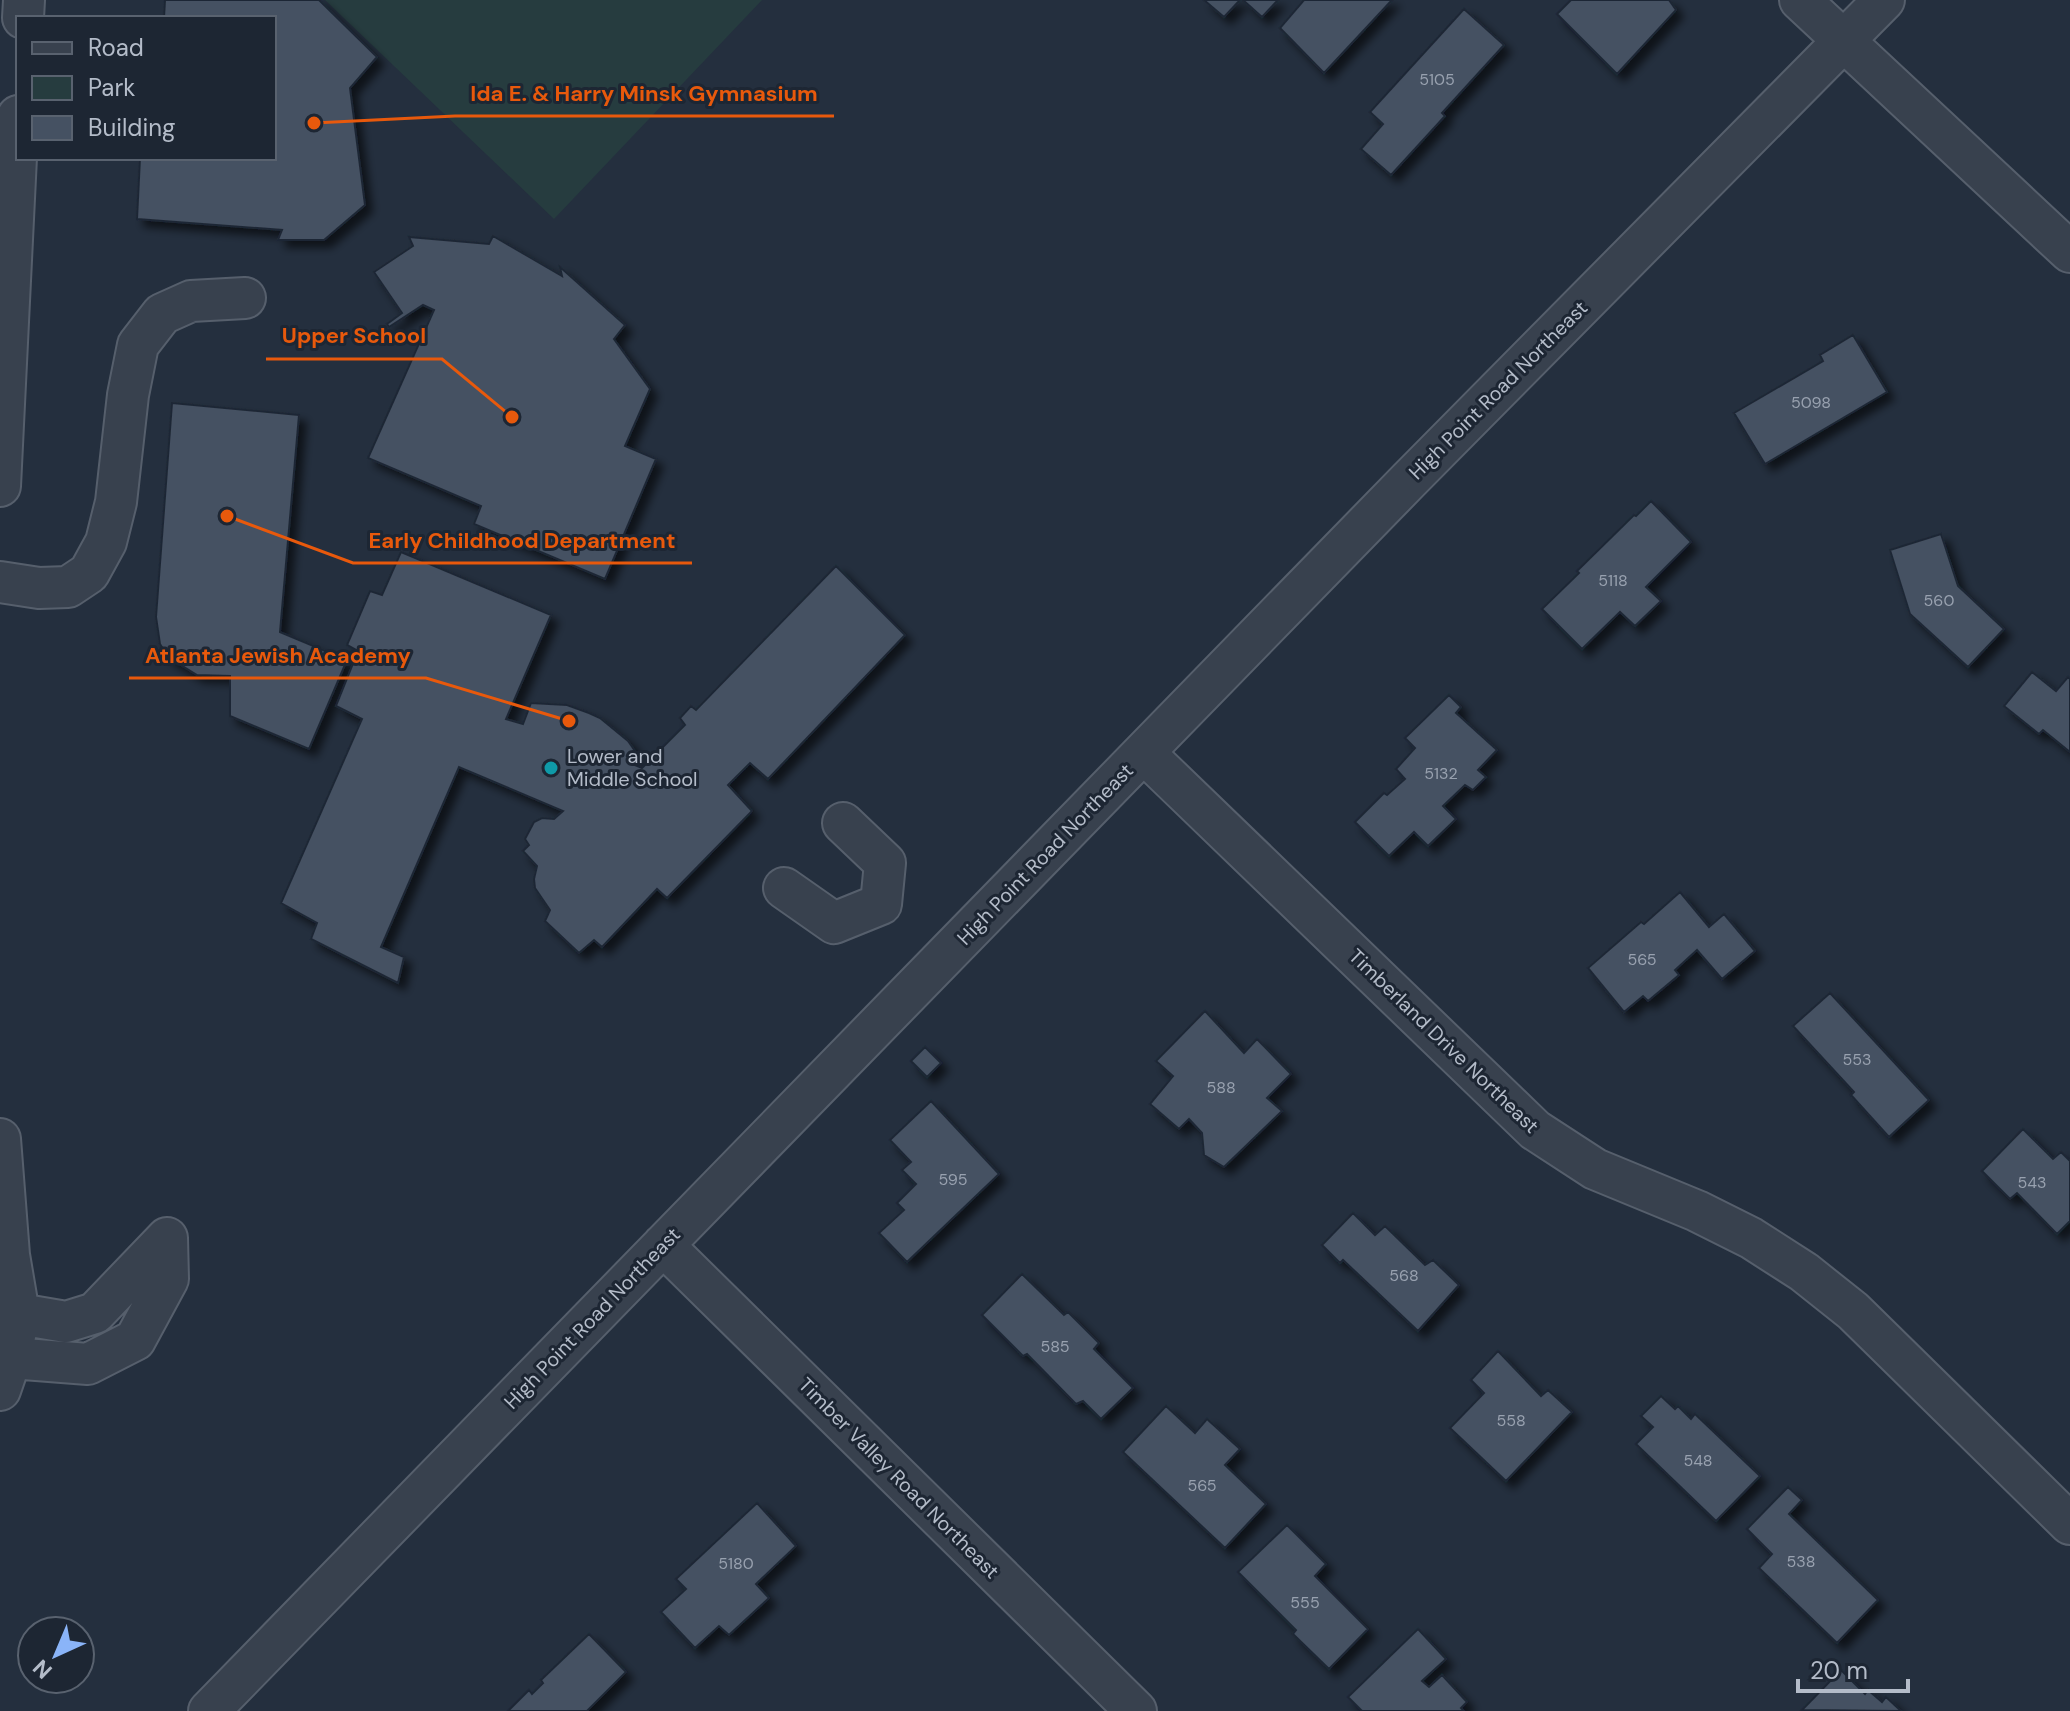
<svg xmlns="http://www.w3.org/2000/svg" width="2070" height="1711" font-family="'DM Sans',sans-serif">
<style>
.green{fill:#263c3f}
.building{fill:#455162;stroke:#1f2835;stroke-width:2;filter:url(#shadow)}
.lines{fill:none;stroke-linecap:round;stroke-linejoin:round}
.minor-casing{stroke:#565f6c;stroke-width:44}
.minor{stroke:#38414e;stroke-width:40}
.culture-dot{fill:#0f9aa8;stroke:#1d2633;stroke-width:3}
.labels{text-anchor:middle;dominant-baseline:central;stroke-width:6;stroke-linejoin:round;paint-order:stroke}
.number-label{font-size:16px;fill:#98a1af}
.street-label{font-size:20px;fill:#b4bcc9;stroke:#1d2633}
.poi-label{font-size:20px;fill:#b4bcc9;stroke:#1d2633;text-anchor:start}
.leader{fill:none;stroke:#e8590c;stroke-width:3}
.callout-dot{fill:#e8590c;stroke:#1d2633;stroke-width:3}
.callout-label{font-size:22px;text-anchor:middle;font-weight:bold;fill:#e8590c;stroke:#1d2633;stroke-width:6;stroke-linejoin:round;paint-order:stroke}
</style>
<defs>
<filter id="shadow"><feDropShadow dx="7" dy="7" stdDeviation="4" flood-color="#0009"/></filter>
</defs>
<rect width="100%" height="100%" fill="#242f3e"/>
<path class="green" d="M325 0H762L554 219Z"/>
<path class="building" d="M165 0H319L377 57 350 88 365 205 324 240H278L282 230 137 219 140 158H274V18H164Z
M1204 0H1240L1224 17Z
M1243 0H1278L1262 17Z
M1304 0H1392L1324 73 1280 28Z
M1571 0H1669L1676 10 1617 74 1557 14Z
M1464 9 1504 45 1442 113 1445 116 1391 175 1361 149 1383 124 1370 112Z
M493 236 562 276 560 267 625 325 614 339 650 389 625 446 656 459 605 579 474 524 481 506 368 458 434 310 423 305 389 327 387 324 402 313 374 272 413 246 409 237 489 244Z
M1853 335 1887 392 1765 464 1734 413 1823 361 1820 355Z
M172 403 299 415 280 632 347 660 309 749 230 716V676L197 675 168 657 160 644 156 617Z
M1651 501 1691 542 1646 587 1661 601 1635 626 1620 612 1582 649 1542 609 1579 573 1577 571 1634 515 1636 516Z
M1941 534 1958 586 2004 629 1968 667 1910 614 1890 550Z
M401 552 551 615 506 719 523 724 531 703 567 705 589 713 600 718 628 741 635 751 630 763 642 768 685 725 680 718 691 706 696 710 836 566 905 635 768 779 750 763 728 785 752 811 667 898 657 889 602 947 594 940 579 953 545 921 550 910 535 888 534 879 537 866 523 851 529 845 525 839 534 822 542 818 554 819 563 811 459 767 381 947 404 957 398 983 311 939 317 923 281 903 362 719 336 706 358 651 347 645 370 591 382 595Z
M2032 672 2056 691 2068 677 2070 679V752L2043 730 2039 734 2004 706Z
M1449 695 1461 707 1456 713 1497 750 1478 770 1486 777 1473 790 1465 785 1443 806 1456 819 1428 846 1414 832 1389 856 1355 822 1384 793 1387 795 1405 779 1396 769 1415 748 1405 738Z
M1680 892 1709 927 1724 914 1755 951 1722 979 1697 950 1675 970 1679 975 1648 1001 1643 996 1624 1012 1588 968 1641 922 1644 924Z
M1830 993 1929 1100 1889 1137 1851 1095 1854 1092 1793 1026Z
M1205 1011 1244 1053 1257 1039 1291 1074 1267 1098 1282 1111 1224 1167 1204 1155 1202 1133 1189 1119 1179 1129 1150 1104 1173 1076 1156 1061Z
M925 1047 941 1063 927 1077 911 1061Z
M931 1101 999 1174 907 1262 879 1233 904 1210 897 1203 916 1184 902 1170 911 1162 890 1140Z
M2023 1129 2053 1159 2061 1152 2070 1161V1221L2057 1234 2017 1193 2010 1199 1982 1171Z
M1353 1213 1375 1235 1385 1226 1425 1265 1433 1260 1459 1285 1418 1331 1343 1260 1340 1263 1322 1245Z
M1022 1274 1064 1315 1068 1312 1099 1343 1094 1349 1133 1388 1101 1419 1083 1401 1076 1404 1027 1354 1023 1356 982 1315Z
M1498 1351 1541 1396 1548 1390 1572 1412 1506 1481 1450 1428 1484 1393 1471 1380Z
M1661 1396 1675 1409 1678 1406 1691 1419 1695 1414 1760 1476 1716 1521 1636 1444 1653 1427 1641 1416Z
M1166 1406 1195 1433 1207 1419 1240 1449 1225 1465 1266 1504 1225 1548 1123 1452Z
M1788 1487 1802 1500 1789 1514 1878 1600 1837 1643 1759 1568 1772 1554 1747 1529Z
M757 1503 796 1546 756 1584 769 1598 729 1635 719 1626 695 1648 661 1612 686 1589 676 1579Z
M1287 1525 1326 1564 1315 1576 1368 1629 1329 1669 1293 1634 1296 1630 1238 1572Z
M1418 1629 1446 1659 1422 1681 1429 1687 1442 1675 1467 1702 1461 1708 1464 1711H1362L1348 1697Z
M589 1634 626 1672 587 1711H508L529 1690 532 1694 543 1683 541 1680Z
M1841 1670 1865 1694 1868 1690 1882 1702 1886 1697 1901 1711 1802 1710Z"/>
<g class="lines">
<g class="minor-casing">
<path id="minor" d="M1800 0 2070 252
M23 18 24 0
M0 486 18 116
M0 582 39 588 68 587 89 573 106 542 116 502 128 395 138 345 162 314 191 301 245 298
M1144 753 1535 1130 1595 1169 1697 1211 1751 1238 1804 1272 1853 1311 2070 1524
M784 888 834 923 881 904 885 863 843 823
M0 1139 9 1255 19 1314 11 1358 0 1390
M663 1245 1136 1711
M19 1314 66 1322 95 1313 167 1238
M11 1358 88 1364 135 1340 168 1279 167 1238
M209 1711 1408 481 1884 0"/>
</g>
<use href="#minor" class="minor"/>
</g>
<circle class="culture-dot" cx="551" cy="768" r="8"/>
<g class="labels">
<g class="number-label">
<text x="1437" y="79">5105</text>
<text x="1811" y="402">5098</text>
<text x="1613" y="580">5118</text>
<text x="1939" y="600">560</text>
<text x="1441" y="773">5132</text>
<text x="1642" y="959">565</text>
<text x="1857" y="1059">553</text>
<text x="1221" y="1087">588</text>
<text x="953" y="1179">595</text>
<text x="2032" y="1182">543</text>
<text x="1404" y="1275">568</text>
<text x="1055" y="1346">585</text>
<text x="1511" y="1420">558</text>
<text x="1698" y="1460">548</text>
<text x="1202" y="1485">565</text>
<text x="1801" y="1561">538</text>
<text x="736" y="1563">5180</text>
<text x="1305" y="1602">555</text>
</g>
<g class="street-label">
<text transform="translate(1498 390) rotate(-45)">High Point Road Northeast</text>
<text transform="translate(1045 854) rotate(-46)">High Point Road Northeast</text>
<text transform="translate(1444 1041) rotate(44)">Timberland Drive Northeast</text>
<text transform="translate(592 1318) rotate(-46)">High Point Road Northeast</text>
<text transform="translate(899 1478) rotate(45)">Timber Valley Road Northeast</text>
</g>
<g class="poi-label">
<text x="567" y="756">Lower and<tspan x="567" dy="23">Middle School</tspan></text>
</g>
</g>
<path class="leader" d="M314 123L455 116H834M512 417L442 359H266M227 516L353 563H692M569 721L426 678H129"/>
<g class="callout-dot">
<circle cx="314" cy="123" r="8"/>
<circle cx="512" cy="417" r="8"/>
<circle cx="227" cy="516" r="8"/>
<circle cx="569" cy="721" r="8"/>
</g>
<g class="callout-label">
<text x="644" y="101">Ida E. &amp; Harry Minsk Gymnasium</text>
<text x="354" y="343">Upper School</text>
<text x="522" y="548">Early Childhood Department</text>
<text x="278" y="663">Atlanta Jewish Academy</text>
</g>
<rect x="16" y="16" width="260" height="144" fill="#1d2633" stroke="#59626f" stroke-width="2"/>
<rect x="32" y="42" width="40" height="12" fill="#38414e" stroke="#59626f" stroke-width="2"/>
<text x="88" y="56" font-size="24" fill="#b4bcc9">Road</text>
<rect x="32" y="76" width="40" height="24" fill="#263c3f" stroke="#59626f" stroke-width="2"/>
<text x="88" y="96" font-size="24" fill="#b4bcc9">Park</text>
<rect x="32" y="116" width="40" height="24" fill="#455162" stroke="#59626f" stroke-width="2"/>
<text x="88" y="136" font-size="24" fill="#b4bcc9">Building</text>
<g transform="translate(56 1655) rotate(224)"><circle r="38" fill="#1d2633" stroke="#59626f" stroke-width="2"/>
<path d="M0-6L14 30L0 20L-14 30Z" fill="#8ab4f8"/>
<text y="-12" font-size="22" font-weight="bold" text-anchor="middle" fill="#b4bcc9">N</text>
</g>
<path d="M1798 1679v12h110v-12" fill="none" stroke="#b4bcc9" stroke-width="4"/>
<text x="1810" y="1679" font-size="24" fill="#b4bcc9" stroke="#1d2633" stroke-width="6" paint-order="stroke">20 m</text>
</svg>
